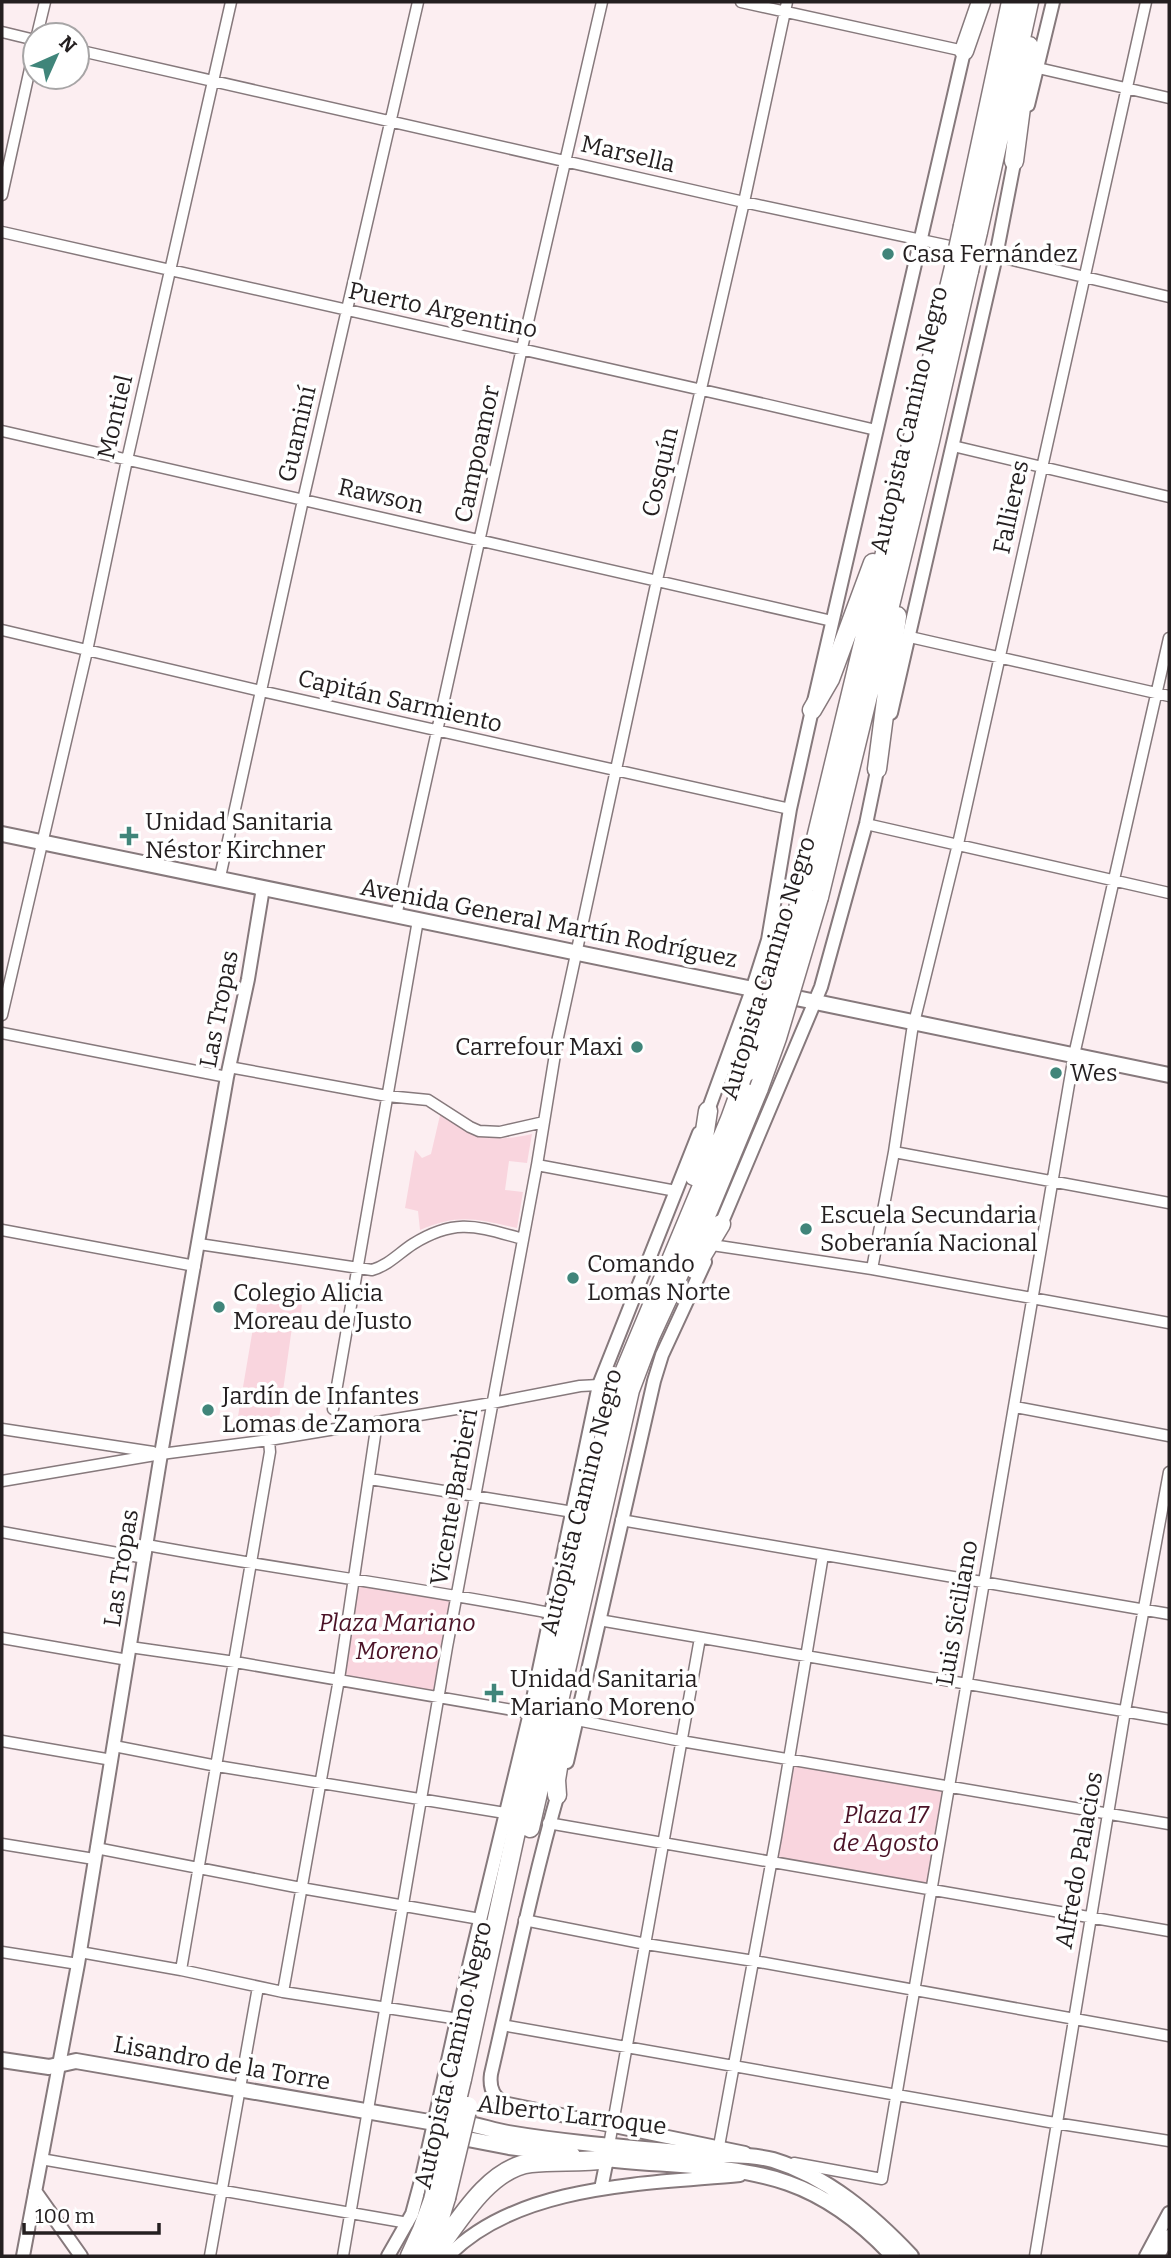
<svg xmlns="http://www.w3.org/2000/svg" width="1171" height="2258" font-family="Bitter,serif">
<style>
.green{fill:#f9d5de}
.lines{fill:none;stroke-linecap:round;stroke-linejoin:round}
.minor-casing{stroke:#86797c;stroke-width:13}
.tertiary-casing{stroke:#86797c;stroke-width:16}
.secondary-casing{stroke:#86797c;stroke-width:18}
.motorway-casing{stroke:#86797c;stroke-width:21}
.minor{stroke:#fff;stroke-width:10}
.tertiary{stroke:#fff;stroke-width:12}
.secondary{stroke:#fff;stroke-width:14}
.motorway{stroke:#fff;stroke-width:18}
.motorway-bridge-casing{stroke:#86797c;stroke-width:21;stroke-linecap:butt}
.motorway-bridge{stroke:#fff;stroke-width:18}
.poi-dot{fill:#40857a;stroke:#fff;stroke-width:2.5}
.labels{text-anchor:middle;dominant-baseline:central;stroke-width:7;stroke-linejoin:round;paint-order:stroke}
.street-label{font-size:24px;fill:#241f20;stroke:#fff}
.poi-label{font-size:24px;fill:#241f20;stroke:#fff;text-anchor:start}
.park-label{font-size:24px;font-style:italic;fill:#4b1327;stroke:#fff}
</style>
<rect width="100%" height="100%" fill="#fceef1"/>
<path class="green" d="M441 1111C475 1136 489 1144 532 1134L527 1163 509 1161 505 1190 523 1192 517 1228C477 1219 459 1213 420 1230L418 1211 405 1208 415 1150 422 1158 431 1154Z
M260 1287 303 1294 301 1313H294L278 1426 235 1434Z
M354 1578 454 1595 439 1698 339 1679Z
M789 1760 948 1785 930 1889 772 1861Z"/>
<g class="lines">
<g class="minor-casing">
<path id="minor" d="M741 2 964 51
M2 32 35 40
M37 35 45 2
M77 50 744 202 996 256 1169 297
M1038 68 1169 98
M2 195 35 46
M2 232C293 298 585 362 876 430
M2 431 832 621
M953 446 1169 497
M2 630 261 691 790 809
M910 637 1169 696
M866 824 1169 893
M220 877 303 500 418 2
M396 916 522 348 602 2
M2 1015 87 651 127 460 231 2
M2 1033 227 1077
M229 1067 387 1096 428 1100 470 1127 479 1131 500 1132 544 1122
M894 1152 1169 1203
M537 1165 676 1191
M2 1230 195 1266
M199 1244 372 1270C389 1265 399 1253 413 1244 457 1217 478 1227 523 1239
M712 1245 872 1269 1169 1323
M872 1269 894 1152 912 1031 958 844 1146 2
M1015 1407 1169 1436
M333 1409 418 920
M2 1429 153 1452
M370 1479 573 1512
M2 1481 161 1454 269 1440 492 1403 580 1386 599 1385
M621 1520 1169 1614
M2 1532 145 1558
M147 1545C281 1570 417 1587 550 1613
M599 1620 1169 1719
M2 1638 128 1660
M130 1647 235 1662 530 1713
M577 1720 681 1741 1169 1824
M2 1741 112 1760
M114 1746 217 1766 505 1813
M548 1823 1169 1931
M2 1844 94 1859
M96 1848 301 1888 480 1919
M524 1920 646 1944 754 1961 1169 2036
M2 1952 78 1964
M80 1952 181 1970 283 1992 459 2019
M181 1970 270 1452 269 1440
M283 1992 339 1679 377 1422
M502 2025 1055 2123 1169 2141
M719 2146 776 1837 823 1555
M608 2151 700 1638
M41 2159 408 2223
M794 2163 882 2179 1074 1055 1169 638
M210 2256 258 1987
M343 2256 447 1647 537 1165 557 1042 657 580 744 202 787 2
M1035 2256 1125 1711 1169 1472"/>
</g>
<g class="tertiary-casing">
<path id="tertiary" d="M1028 105 1053 2
M891 713 996 256 1016 153
M706 1116 753 987 768 940 790 809 812 710 966 43
M719 1229 821 987 866 824 879 761
M567 1762 654 1381 662 1355 705 1262
M559 1790C532 1884 513 1979 491 2074 489 2089 494 2099 508 2104L745 2153
M601 2189 607 2159
M35 2191 81 2256
M23 2256 78 1964 161 1454 227 1077 248 979 263 888
M388 2256 412 2214 422 2177 470 1962 530 1713 599 1385 699 1133
M448 2256C518 2184 646 2184 740 2175
M1146 2256 1169 2213
M1158 2256 1169 2236"/>
</g>
<g class="secondary-casing">
<path id="secondary" d="M2 834 1169 1075
M2 2060 49 2067 76 2061 435 2123C458 2117 485 2129 508 2133 573 2144 639 2148 704 2154 726 2156 752 2154 773 2160 828 2177 872 2215 911 2256
M452 2136 509 2147 573 2155
M597 2158C657 2166 732 2163 788 2183 828 2197 865 2226 893 2256"/>
</g>
<g class="motorway-casing">
<path id="motorway" d="M964 51 981 2
M1014 161 1029 46
M963 226 1011 2
M978 232 1029 2
M812 710 830 679 873 563
M877 769 897 616
M804 888 954 267
M819 897 930 441 969 271
M694 1176 701 1157 708 1111
M694 1269 721 1224
M557 1795 556 1780 567 1712
M530 1828 630 1390 650 1337 708 1211 759 1088
M462 2079 562 1621 613 1399 730 1119 747 1072
M410 2256 422 2230 433 2200
M422 2256 439 2221 446 2198
M433 2256C457 2224 488 2168 531 2163 557 2160 581 2163 607 2159"/>
</g>
<use href="#minor" class="minor"/>
<use href="#tertiary" class="tertiary"/>
<use href="#secondary" class="secondary"/>
<use href="#motorway" class="motorway"/>
<g class="motorway-bridge-casing">
<path id="motorway-bridge" d="M954 267 963 226
M969 271 978 232
M747 1072 766 1017 804 888
M759 1088 777 1038 819 897
M446 2198 468 2106
M433 2200 462 2079"/>
</g>
<use href="#motorway-bridge" class="motorway-bridge"/>
</g>
<g class="poi-dot">
<circle cx="888" cy="254" r="7"/>
<path d="M125.5 825.5h7v7h7v7h-7v7h-7v-7h-7v-7h7z"/>
<circle cx="637" cy="1047" r="7"/>
<circle cx="1056" cy="1073" r="7"/>
<circle cx="806" cy="1229" r="7"/>
<circle cx="573" cy="1278" r="7"/>
<circle cx="219" cy="1307" r="7"/>
<circle cx="208" cy="1410" r="7"/>
<path d="M490.5 1682.5h7v7h7v7h-7v7h-7v-7h-7v-7h7z"/>
</g>
<g class="labels">
<g class="street-label">
<text transform="translate(628 154) rotate(13)">Marsella</text>
<text transform="translate(443 310) rotate(12)">Puerto Argentino</text>
<text transform="translate(115 417) rotate(-77)">Montiel</text>
<text transform="translate(909 420) rotate(-77)">Autopista Camino Negro</text>
<text transform="translate(297 434) rotate(-77)">Guaminí</text>
<text transform="translate(477 454) rotate(-78)">Campoamor</text>
<text transform="translate(660 472) rotate(-77)">Cosquín</text>
<text transform="translate(381 496) rotate(13)">Rawson</text>
<text transform="translate(1011 507) rotate(-78)">Fallieres</text>
<text transform="translate(400 701) rotate(13)">Capitán Sarmiento</text>
<text transform="translate(549 923) rotate(11)">Avenida General Martín Rodríguez</text>
<text transform="translate(768 968) rotate(-73)">Autopista Camino Negro</text>
<text transform="translate(219 1009) rotate(-79)">Las Tropas</text>
<text transform="translate(454 1497) rotate(-80)">Vicente Barbieri</text>
<text transform="translate(581 1502) rotate(-76)">Autopista Camino Negro</text>
<text transform="translate(121 1568) rotate(-81)">Las Tropas</text>
<text transform="translate(957 1613) rotate(-80)">Luis Siciliano</text>
<text transform="translate(1079 1860) rotate(-80)">Alfredo Palacios</text>
<text transform="translate(453 2055) rotate(-77)">Autopista Camino Negro</text>
<text transform="translate(222 2063) rotate(10)">Lisandro de la Torre</text>
<text transform="translate(572 2115) rotate(7)">Alberto Larroque</text>
</g>
<g class="poi-label">
<text x="902" y="254">Casa Fernández</text>
<text x="145" y="822">Unidad Sanitaria<tspan x="145" dy="28">Néstor Kirchner</tspan></text>
<text x="623" y="1047" text-anchor="end">Carrefour Maxi</text>
<text x="1070" y="1073">Wes</text>
<text x="820" y="1215">Escuela Secundaria<tspan x="820" dy="28">Soberanía Nacional</tspan></text>
<text x="587" y="1264">Comando<tspan x="587" dy="28">Lomas Norte</tspan></text>
<text x="233" y="1293">Colegio Alicia<tspan x="233" dy="28">Moreau de Justo</tspan></text>
<text x="222" y="1396">Jardín de Infantes<tspan x="222" dy="28">Lomas de Zamora</tspan></text>
<text x="510" y="1679">Unidad Sanitaria<tspan x="510" dy="28">Mariano Moreno</tspan></text>
</g>
<g class="park-label">
<text x="397" y="1623">Plaza Mariano<tspan x="397" dy="28">Moreno</tspan></text>
<text x="886" y="1815">Plaza 17<tspan x="886" dy="28">de Agosto</tspan></text>
</g>
</g>
<rect width="1171" height="2258" fill="none" stroke="#241f20" stroke-width="7"/>
<g transform="translate(56 56) rotate(45)"><circle r="33" fill="#ffffff" stroke="#a7a5a6" stroke-width="2"/>
<path d="M0-5L12 26L0 18L-12 26Z" fill="#40857a"/>
<text y="-10" font-size="19" font-weight="bold" text-anchor="middle" fill="#241f20">N</text>
</g>
<path d="M24 2223v10h135v-10" fill="none" stroke="#241f20" stroke-width="3.5"/>
<text x="35" y="2223" font-size="21" fill="#241f20" stroke="#ffffff" stroke-width="5" paint-order="stroke">100 m</text>
</svg>
